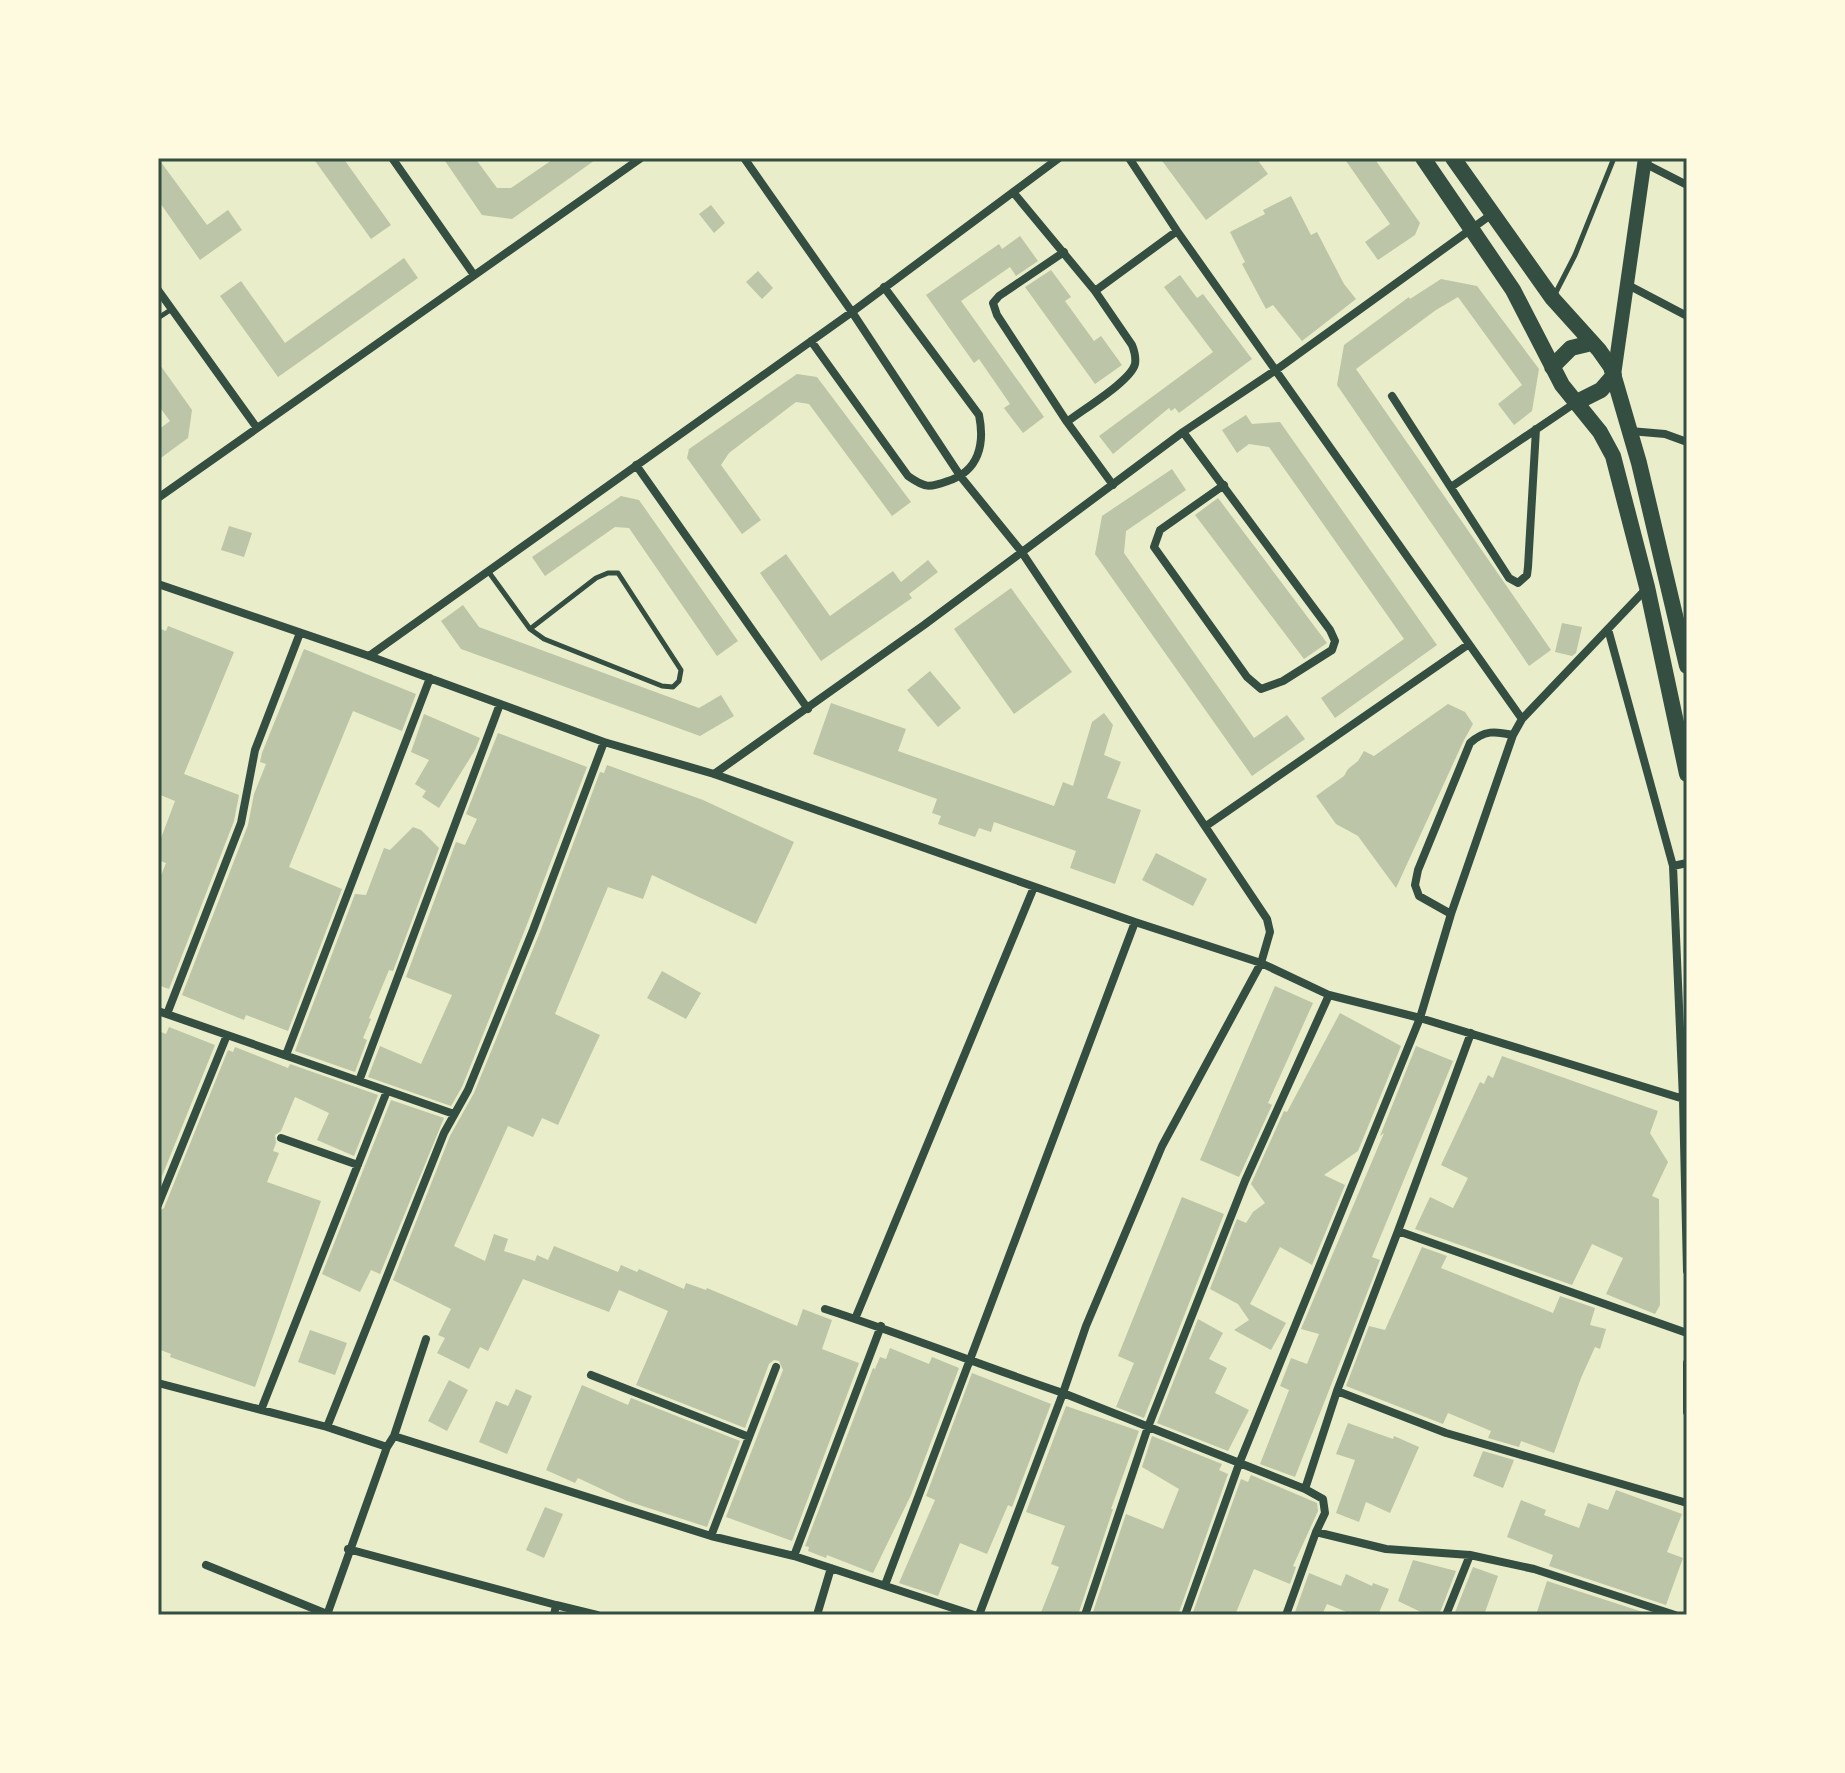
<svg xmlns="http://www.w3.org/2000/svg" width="1845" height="1773" font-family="Barlow,sans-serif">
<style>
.building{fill:#bcc5a7}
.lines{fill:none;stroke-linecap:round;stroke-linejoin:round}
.service{stroke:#344e41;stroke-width:5}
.minor{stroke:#344e41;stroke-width:8}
.tertiary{stroke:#344e41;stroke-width:14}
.secondary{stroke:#344e41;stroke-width:16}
.neatline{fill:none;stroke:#344e41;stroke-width:3}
</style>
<rect width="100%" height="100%" fill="#e9edc9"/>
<path class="building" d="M158 158 207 225 228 210 242 230 200 260 158 200Z
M313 158H343L391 225 371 239Z
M443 158H475L497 188H511L555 158H598L512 219 482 215Z
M1160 158H1256L1268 174 1206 220Z
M1344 158H1374L1420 223 1415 235 1378 260 1365 242 1390 224Z
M1291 196 1311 235 1317 232 1344 284 1356 299 1302 341 1273 305 1266 309 1242 264 1245 262 1230 232 1265 214 1263 210Z
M711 205 725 223 714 233 699 214Z
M1020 236 1038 261 1016 276 1010 267 961 301 1044 417 1023 433 1004 408 1010 404 979 359 974 363 926 295 999 244 1002 249Z
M404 258 418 278 278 377 220 296 241 281 285 343Z
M1051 270 1071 297 1065 301 1094 341 1101 336 1122 365 1095 384 1025 287Z
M758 271 773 288 762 299 746 282Z
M1180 275 1197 298 1203 294 1252 359 1179 413 1175 408 1171 411 1169 408 1113 454 1099 436 1213 352 1164 287Z
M1441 279 1477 286 1539 369 1532 411 1514 425 1498 404 1522 385 1458 297 1436 310 1356 369 1551 650 1529 666 1337 385 1344 345 1409 297 1410 299Z
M158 362 192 410 188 438 158 460V430L170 421 158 405Z
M797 374 817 377 911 502 892 516 809 404 796 402 729 453 721 465 761 520 742 534 687 458 689 449Z
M1246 415 1252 424 1280 422 1437 645 1335 718 1321 698 1404 639 1269 447 1249 444 1237 453 1222 430Z
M1172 469 1186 490 1126 531 1124 553 1254 738 1287 715 1305 739 1252 776 1095 554 1102 516Z
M621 496 639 500 738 641 717 656 629 528 615 527 545 576 532 557Z
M1218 498 1327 643 1304 659 1195 515Z
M229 526 252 533 244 557 221 550Z
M786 554 830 616 893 571 901 582 928 560 938 572 909 594 912 598 821 661 760 573Z
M1011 588 1072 672 1014 714 954 629Z
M463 605 479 627 699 708 721 695 734 716 700 736 461 649 441 621Z
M1562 623 1582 627 1576 653 1572 656 1555 652Z
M168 626 234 652 184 774 239 795 234 821 169 989 158 985V883L166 863 158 860V846L175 801 158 794V628L166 631Z
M304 649 416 694 402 731 353 711 289 867 342 889 288 1031 246 1015 244 1020 182 995 248 825 254 794 266 764 260 762 262 753Z
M930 671 961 708 938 727 907 690Z
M831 703 906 729 898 751 1054 806 1063 782 1073 786 1092 722 1104 713 1113 725 1104 755 1121 762 1107 798 1141 810 1115 884 1070 868 1076 851 994 822 991 832 979 828 975 837 938 824 941 816 932 813 937 799 813 754Z
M1448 704 1465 712 1473 724 1464 740 1396 888 1358 836 1336 824 1316 796 1344 776 1348 769 1358 761 1364 751 1374 756Z
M424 714 480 738 475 750 439 808 422 797 426 791 415 784 429 760 411 752Z
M498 733 587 767 526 927 462 1087 451 1106 368 1077 380 1046 421 1064 452 995 406 977 456 842 465 845 477 819 466 814Z
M607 765 703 800 794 842 756 924 652 875 643 899 608 887 555 1014 600 1035 558 1125 542 1118 533 1137 508 1126 454 1246 485 1261 494 1234 508 1239 504 1251 535 1261 537 1255 548 1260 554 1246 618 1272 621 1265 637 1272 639 1269 684 1289 686 1283 706 1290 707 1288 797 1326 803 1309 832 1320 822 1349 859 1363 792 1541 726 1517 783 1370 779 1361 774 1360 769 1364 745 1428 636 1385 668 1311 619 1290 609 1312 523 1279 488 1351 480 1347 469 1369 437 1353 445 1338 438 1335 451 1309 393 1280 450 1136 474 1093 540 932 600 772 604 773Z
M413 827 421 830 439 848 393 971 389 970 369 1018 371 1019 363 1038 367 1040 355 1072 295 1051 355 894 366 895 384 848 390 850Z
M1156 853 1207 879 1193 906 1142 880Z
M662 971 701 993 686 1019 647 998Z
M1275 986 1313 1003 1268 1103 1272 1105 1239 1177 1200 1160Z
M1340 1013 1401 1046 1358 1151 1324 1175 1345 1185 1312 1265 1280 1247 1250 1304 1286 1323 1271 1350 1234 1330 1249 1320 1238 1304 1210 1289 1237 1219 1246 1223 1253 1212 1265 1203 1251 1184 1284 1111 1287 1112Z
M169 1027 215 1045 158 1186V1031L166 1034Z
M1416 1046 1453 1061 1372 1257 1380 1260 1295 1477 1260 1464 1289 1390 1280 1386 1291 1358 1307 1364 1319 1334 1301 1329 1384 1133 1380 1136Z
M235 1047 288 1068 290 1064 378 1095 354 1156 317 1140 329 1113 295 1097 281 1131 275 1135 276 1143 273 1151 279 1153 267 1182 321 1201 255 1387 170 1357 171 1354 158 1349V1212L164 1208 228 1050 233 1052Z
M1502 1056 1658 1111 1650 1133 1668 1162 1652 1196 1659 1199 1660 1305 1655 1314 1606 1294 1623 1258 1592 1244 1572 1285 1415 1229 1430 1197 1453 1208 1468 1178 1441 1165 1480 1082 1484 1084 1488 1075 1493 1078Z
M391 1100 444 1118 380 1274 371 1270 360 1292 322 1274Z
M1182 1197 1224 1214 1144 1418 1116 1407 1134 1363 1118 1356Z
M1422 1247 1447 1256 1441 1268 1553 1313 1560 1296 1595 1308 1590 1325 1606 1329 1600 1349 1595 1347 1581 1378 1554 1453 1521 1441 1519 1447 1488 1438 1491 1431 1448 1413 1443 1424 1346 1386 1369 1326 1385 1330Z
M1198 1319 1223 1333 1209 1359 1227 1368 1215 1393 1249 1410 1228 1451 1157 1423Z
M310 1330 347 1343 335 1375 298 1362Z
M890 1348 929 1364 932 1357 959 1368 911 1495 873 1573 827 1555 826 1558 808 1551 809 1547 805 1546 873 1368 875 1369 880 1357 886 1359Z
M972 1373 1051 1404 1012 1507 1008 1505 987 1554 960 1543 938 1596 899 1583 935 1500 926 1496Z
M449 1380 468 1390 447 1431 428 1421Z
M582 1385 628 1405 631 1398 740 1441 707 1527 627 1501 578 1478 575 1483 546 1470Z
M516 1389 532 1396 507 1454 479 1442 496 1401 508 1406Z
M1066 1406 1139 1431 1111 1509H1113L1078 1615H1040L1059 1567 1051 1564 1065 1526 1026 1512Z
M1348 1423 1393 1439 1394 1436 1419 1447 1390 1513 1366 1502 1359 1522 1336 1513 1355 1460 1336 1454Z
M1152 1436 1222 1464 1219 1470 1228 1474 1178 1615H1092L1126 1514 1163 1529 1179 1489 1142 1467Z
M1483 1451 1514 1460 1503 1488 1473 1476Z
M1251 1475 1317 1503 1318 1511 1293 1566 1296 1567 1290 1584 1254 1569 1235 1615H1192L1241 1479 1248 1482Z
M1616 1490 1682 1514 1667 1552 1683 1558 1666 1605 1549 1566 1553 1555 1507 1537 1521 1500 1546 1510 1544 1515 1579 1528 1588 1503 1608 1510Z
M545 1507 563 1514 544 1558 526 1550Z
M1413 1560 1456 1571 1439 1615H1427L1398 1601Z
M1473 1567 1498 1576 1484 1615H1454Z
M1309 1573 1341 1586 1346 1574 1372 1586 1373 1583 1389 1589 1378 1615H1354L1327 1604 1322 1615H1294Z
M1547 1581 1652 1615H1536Z"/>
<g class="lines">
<path class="service" d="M1554 296 1575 255 1614 158
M158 318 172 309
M488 571 530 629 544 639 662 686 673 687 679 681 681 670 618 573H608L596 578 530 629"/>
<path class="minor" d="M392 158 474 275
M1129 158 1177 231 1522 719
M1644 163 1687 185
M1013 192 1095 291 1132 345C1134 350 1136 358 1135 364 1131 381 1082 410 1067 422
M1064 252 999 296 993 303 997 315 1067 422 1113 485
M1628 285 1687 316
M158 290 257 428
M1095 291 1177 231
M811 341 908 476C925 488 929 488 948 481 979 471 985 444 979 415L884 287
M1392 396 1509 578 1518 583 1527 575 1528 567 1536 429
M1630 431 1665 434 1687 442
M1183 432 1330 630 1335 641 1332 650 1283 681 1261 689 1247 677 1154 547 1160 530 1224 485
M636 465 808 709
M1451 487 1575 403
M158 498 641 158
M158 584 369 656 604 742 714 774 1135 922 1261 963 1270 932 1267 919 1021 551 961 477 852 312 744 158
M1608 629 1673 866 1683 1099 1687 1271
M369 656 852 312 1059 158
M714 774 924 625 1183 432 1276 370 1492 214
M1206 826 1469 644
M1673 866 1687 863
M1451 914 1419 896 1415 885 1418 870 1470 743C1484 730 1495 731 1513 735
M158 1011 454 1114
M167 1014 241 823 255 750 300 633
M1471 1033 1398 1231 1687 1333
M286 1055 430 678
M359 1081 500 704
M1687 1100 1420 1018 1329 995 1261 963 1162 1146 1086 1326 1063 1393 1305 1489 1337 1391 1446 1433 1687 1503
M281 1138 358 1165
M158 1205 227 1035
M825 1309C905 1335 983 1366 1063 1393L979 1615
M855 1319 1034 887
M1687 1363V1412
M591 1375 749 1437
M158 1383 327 1427 387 1447
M1337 1391 1398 1231
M261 1410 387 1091
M327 1427 444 1133 468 1090 533 930 604 742
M394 1436 711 1536 794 1556 974 1615
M1305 1489 1323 1499 1325 1513 1316 1532
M711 1536 776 1367
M348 1549 556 1605 554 1615
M794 1556 881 1326
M206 1565 327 1614
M885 1585 1135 922
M556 1605 597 1615
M327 1615 387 1447 394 1436 426 1339
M817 1615 831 1568
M1085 1615 1148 1427 1245 1181 1329 995
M1185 1615 1239 1464 1420 1018 1451 914 1513 735 1522 719 1647 588
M1286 1615 1316 1532 1386 1549 1470 1555 1534 1569 1675 1615
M1446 1615 1470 1555"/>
<path class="tertiary" d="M1614 375 1645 158"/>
<path class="secondary" d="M1423 158 1513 290 1562 385 1600 432 1613 456 1647 587 1687 774
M1453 158 1553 299 1599 350 1611 367 1639 463 1687 666
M1552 367 1571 348 1592 343
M1575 403 1601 390 1614 375"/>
</g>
<rect width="1845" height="1773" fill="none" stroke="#fefae0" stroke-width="320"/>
<rect x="160" y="160" width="1525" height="1453" class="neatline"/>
</svg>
